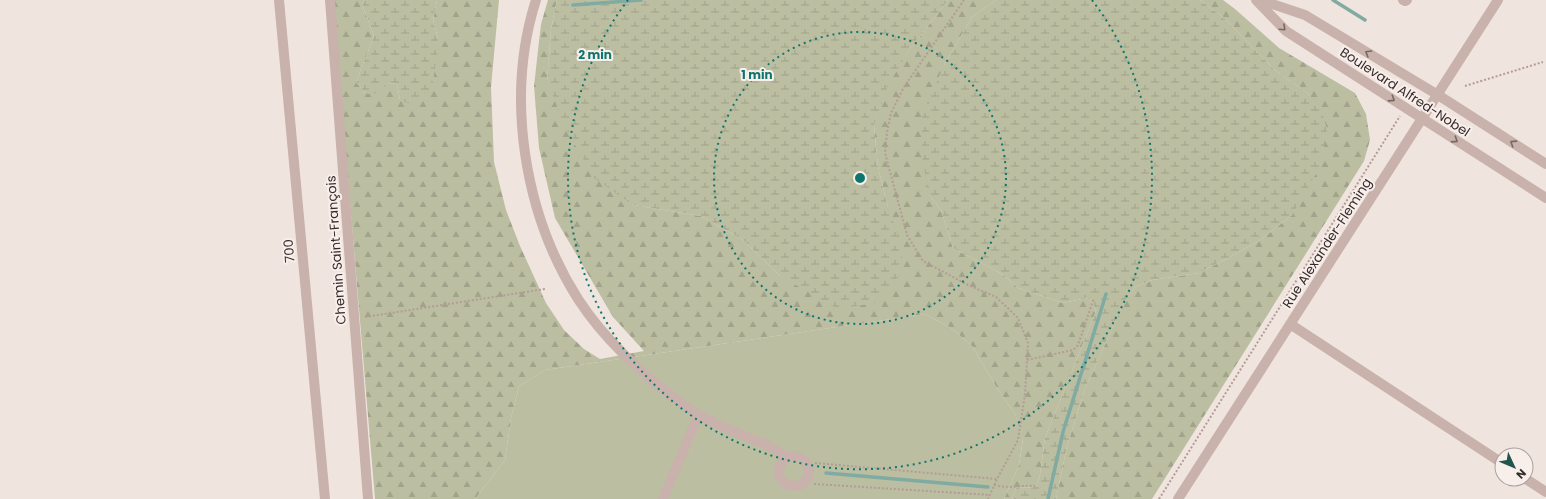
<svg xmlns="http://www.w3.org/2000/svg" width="1546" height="499" font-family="Poppins,sans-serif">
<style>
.grass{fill:#bbbea0}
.forest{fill:url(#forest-firs)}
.wetland{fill:url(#wetland-marsh)}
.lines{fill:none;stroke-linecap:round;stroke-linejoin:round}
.stream{stroke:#80aba3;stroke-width:3.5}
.path{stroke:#b39c96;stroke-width:2;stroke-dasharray:2 2;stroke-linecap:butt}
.minor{stroke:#c8b2ab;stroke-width:10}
.oneway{stroke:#786864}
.ring{fill:none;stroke:#0f766e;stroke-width:2;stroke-dasharray:2 4}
.labels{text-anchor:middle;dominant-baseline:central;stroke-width:4;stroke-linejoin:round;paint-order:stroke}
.street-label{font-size:13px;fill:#362b2a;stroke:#f8efeb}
.centre{fill:#0f766e;stroke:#f8efeb;stroke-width:2}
.ring-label{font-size:12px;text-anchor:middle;font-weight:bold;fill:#0f766e;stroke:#f8efeb;stroke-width:4;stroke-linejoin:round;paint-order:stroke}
</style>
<defs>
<pattern id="forest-firs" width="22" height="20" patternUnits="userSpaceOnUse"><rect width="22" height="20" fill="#bbbea0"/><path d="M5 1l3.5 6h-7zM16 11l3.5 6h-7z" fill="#a1a38a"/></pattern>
<pattern id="wetland-marsh" width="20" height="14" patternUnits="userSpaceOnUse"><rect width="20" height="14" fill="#bbbea0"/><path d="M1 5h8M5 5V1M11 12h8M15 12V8" fill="none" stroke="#a1a38a"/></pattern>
</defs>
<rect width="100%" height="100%" fill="#f0e4df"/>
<path class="grass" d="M925 314 951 328 972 346 997 388 1015 414 1023 438 1019 465 1004 499H475L505 460 511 418 519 386 545 370Z"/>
<path class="forest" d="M333 0H365L362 4 374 36 356 82 365 93 389 83 397 84 400 100 439 42 433 20 437 0H499L491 87 494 162 506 210 520 246 546 303 564 330 584 349 600 359 644 351 613 317 555 218 539 148 534 86 541 24 548 0H557L551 29 547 81 633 205 701 216 743 240 780 276 888 207 878 167 874 126 886 87 910 49 948 0H996L972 17 944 65 929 195 941 210 953 248 1002 274 1018 288 1063 303 1087 298 1092 302 1096 311 1045 438 1040 475 1036 487 1016 488 1012 499H1004L1019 465 1023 439 1015 414 997 388 972 346 951 328 925 314 545 370 519 386 511 418 505 460 475 499H375Z
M1200 0H1223L1235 9 1279 48 1355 93 1366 114 1370 140 1364 161 1152 499H1056L1067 446 1085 389 1124 302 1135 287 1152 280 1199 273 1228 258 1259 241 1292 215 1310 95 1276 71 1224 18Z"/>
<path class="wetland" d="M365 0H437L433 20 439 42 432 88 410 104 400 100 397 84 389 83 373 95 365 93 356 82 374 36 362 4Z
M557 0H948L910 49 887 87 874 126 878 167 888 207 903 250 900 275 875 303 838 309 780 276 743 240 701 216 633 205 594 178 566 129 547 81 551 29Z
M996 0H1200L1224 18 1276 71 1310 95 1321 109 1327 129 1322 157 1317 172 1292 215 1259 241 1228 258 1199 273 1152 280 1135 287 1124 302 1085 389 1067 446 1056 499H1012L1016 488 1036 487 1040 475 1045 438 1096 311 1092 302 1087 298 1063 303 1018 288 1002 274 953 248 941 210 929 195 922 157V115L944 65 972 17Z"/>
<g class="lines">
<path class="stream" d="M1333 0 1365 20
M573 5 641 0
M826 473 988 487
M1048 499 1063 432 1106 294"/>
<path class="path" d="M964 0 904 87 891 113 887 132 885 153 907 235 923 261 968 285 996 297 1018 318 1028 343 1025 394 1018 440 997 479 988 499
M1465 86 1543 62
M365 317 545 289
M1027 360 1073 350 1078 345 1094 298
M815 463 997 479
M814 484 990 495
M994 485C1009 489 1019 485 1035 486
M1159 499 1400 116"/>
<path class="minor" d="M279 0 325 499
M330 0 368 499
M536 0C505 97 524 214 578 299 606 342 644 376 685 406 704 420 727 428 749 438 763 443 776 448 786 458
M1256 0 1286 31 1546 198
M1260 0 1305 15 1438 95 1546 164
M1403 0 1405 1 1407 0
M1290 324 1502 463
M779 471a15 15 0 1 1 30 0a15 15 0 1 1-30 0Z
M1526 479 1546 492
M663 499 698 416
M1178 499 1498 0"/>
</g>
<defs><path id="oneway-chevron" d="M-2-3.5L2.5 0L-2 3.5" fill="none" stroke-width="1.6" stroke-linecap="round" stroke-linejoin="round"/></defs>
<g class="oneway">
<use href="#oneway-chevron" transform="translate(1283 28) rotate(43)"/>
<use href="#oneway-chevron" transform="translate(1368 53) rotate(-149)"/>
<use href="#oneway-chevron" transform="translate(1392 99) rotate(33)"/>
<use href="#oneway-chevron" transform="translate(1455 140) rotate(33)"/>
<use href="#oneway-chevron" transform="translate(1513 143) rotate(-147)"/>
</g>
<g class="ring">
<circle cx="860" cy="178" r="146"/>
<path d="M1092 0A292 292 0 1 1 628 0"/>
</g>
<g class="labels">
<g class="street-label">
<text transform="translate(1405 92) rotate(33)">Boulevard Alfred-Nobel</text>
<text transform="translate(1327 243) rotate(-57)">Rue Alexander-Fleming</text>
<text transform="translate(336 250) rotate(-94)">Chemin Saint-François</text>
<text transform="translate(289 251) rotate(-95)">700</text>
</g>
</g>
<circle cx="860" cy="178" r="6" class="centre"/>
<g class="ring-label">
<text x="595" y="59">2 min</text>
<text x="757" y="79">1 min</text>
</g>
<g transform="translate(1514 467) rotate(134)"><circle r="19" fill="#f8efeb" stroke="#aaa19e"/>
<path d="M0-3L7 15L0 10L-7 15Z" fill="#23544c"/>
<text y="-6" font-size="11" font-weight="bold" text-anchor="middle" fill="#362b2a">N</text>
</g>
</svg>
